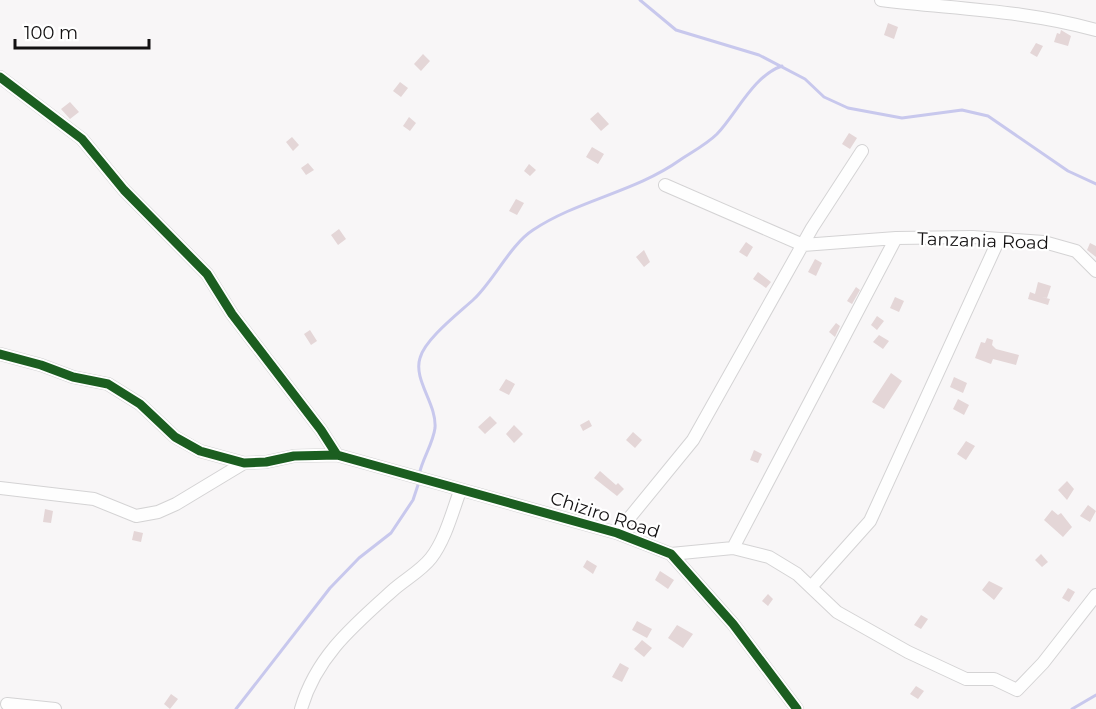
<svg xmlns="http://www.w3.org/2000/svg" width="1096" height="709" font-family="Montserrat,sans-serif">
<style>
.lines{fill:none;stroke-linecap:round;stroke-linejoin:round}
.stream{stroke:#c8c8ed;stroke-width:3}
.building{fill:#e4d6d7}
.minor-casing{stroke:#d4d3d4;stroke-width:14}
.minor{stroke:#fefefe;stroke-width:12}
.cycleway-casing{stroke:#fff;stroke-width:13}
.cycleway{stroke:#1b5e20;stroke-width:9}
.labels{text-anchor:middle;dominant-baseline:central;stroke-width:4.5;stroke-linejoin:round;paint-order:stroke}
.street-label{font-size:18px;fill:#131112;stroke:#fff}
</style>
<rect width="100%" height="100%" fill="#f8f6f7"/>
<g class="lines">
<path class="stream" d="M640 0 676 30 759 55 805 79 824 97 848 108 902 118 962 110 988 116 1068 171 1096 184
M419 475C422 459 433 444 435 428 437 404 413 380 420 358 425 339 459 313 474 299 494 280 511 244 533 230 578 200 635 192 680 160 692 152 707 144 717 134 737 113 753 76 782 66
M236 709 330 588 359 558 391 533 413 500 419 482
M1072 709 1096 695"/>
</g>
<path class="building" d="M888 23 898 27 894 39 884 35Z
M1061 30 1071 36 1068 46 1054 42 1057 33 1060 34Z
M1036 43 1043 46 1037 57 1030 53Z
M423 54 430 61 421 71 414 64Z
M400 82 408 88 401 97 393 91Z
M70 102 79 112 70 119 61 109Z
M598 112 609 124 601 131 590 119Z
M409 117 416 123 410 131 403 126Z
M849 133 857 138 850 149 842 144Z
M292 137 299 145 293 151 286 142Z
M592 147 604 154 598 164 586 157Z
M308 163 314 170 306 175 301 168Z
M529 164 536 170 530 176 524 171Z
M516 199 524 203 517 215 509 211Z
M339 229 346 239 338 245 331 235Z
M746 242 753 247 747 257 739 252Z
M1090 243 1096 246V257L1087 250Z
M644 250 650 262 644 267 636 257Z
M815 259 822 263 816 276 808 272Z
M758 272 771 282 766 288 753 279Z
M1038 282 1051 286 1047 298 1042 297 1050 299 1048 305 1028 299 1030 292 1035 294Z
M856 287 860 290 852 304 847 301Z
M895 297 904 301 899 312 890 308Z
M877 316 884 321 877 330 871 325Z
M836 323 840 326 835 337 829 332Z
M310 330 317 341 311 345 304 334Z
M879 335 889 341 883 349 873 342Z
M987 338 993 340 992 345 996 349 1019 355 1016 365 993 359 991 364 975 358 981 342 985 343Z
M891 373 902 381 884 409 872 402Z
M954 377 967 383 963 393 950 387Z
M506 379 515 384 509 395 499 390Z
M958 399 969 405 964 415 953 409Z
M490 416 497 423 485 434 478 427Z
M589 420 592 426 583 431 580 425Z
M514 425 523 434 514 443 506 434Z
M633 432 642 440 635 448 626 440Z
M966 441 975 446 966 460 957 454Z
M754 450 762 454 758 463 750 460Z
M600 471 616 485 618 483 624 489 617 496 594 478Z
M1067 481 1074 489 1067 500 1058 490Z
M1088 505 1096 511 1090 522 1080 516Z
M45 509 53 511 51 523 43 522Z
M1052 510 1058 515 1061 513 1072 527 1063 537 1044 520Z
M134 531 143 533 141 542 132 540Z
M1041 554 1048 562 1042 567 1035 560Z
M587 560 597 566 593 574 583 567Z
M660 571 674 580 668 589 655 580Z
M989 581 1003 588 994 600 982 590Z
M1068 588 1075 592 1069 602 1062 598Z
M768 594 773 599 768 606 762 601Z
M921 615 928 619 921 629 914 625Z
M637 621 652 629 647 638 632 630Z
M677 625 693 634 683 648 668 638Z
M642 640 652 648 644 657 634 649Z
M620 663 629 668 622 682 612 677Z
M916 686 924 691 918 699 910 694Z
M171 694 178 699 170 709 164 704Z"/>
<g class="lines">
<g class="minor-casing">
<path id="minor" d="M881 0C954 9 1025 10 1096 30
M0 77 82 139 124 190 207 274 232 314 321 430 337 455
M665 185 803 245 896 238 973 237 1044 242 1076 251 1096 271
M0 354 41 365 73 377 108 384 140 404 175 437 200 451 244 463 266 462 294 456 337 455 617 533 671 554 733 624 797 709
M0 488 94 499 136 516 158 512 176 504 244 463
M617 533 693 440 812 228 862 151
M733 548 896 238
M671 554 733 548 769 557 797 574 837 612 908 652 966 679H994L1017 690 1043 663 1096 595
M811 587 870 521 999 239
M7 704 55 709
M301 709C316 657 353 626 392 591 404 580 421 571 431 558 445 540 452 513 460 491"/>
</g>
<use href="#minor" class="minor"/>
<g class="cycleway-casing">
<path id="cycleway" d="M0 77 82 139 124 190 207 274 232 314 321 430 337 455
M0 354 41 365 73 377 108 384 140 404 175 437 200 451 244 463 266 462 294 456 337 455 617 533 671 554 733 624 797 709"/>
</g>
<use href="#cycleway" class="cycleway"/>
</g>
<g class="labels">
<g class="street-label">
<text transform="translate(983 241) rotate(2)">Tanzania Road</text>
<text transform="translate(605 515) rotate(18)">Chiziro Road</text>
</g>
</g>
<path d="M15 39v9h134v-9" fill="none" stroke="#131112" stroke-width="3"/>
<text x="24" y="39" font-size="18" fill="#131112" stroke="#ffffff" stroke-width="4.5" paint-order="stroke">100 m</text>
</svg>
